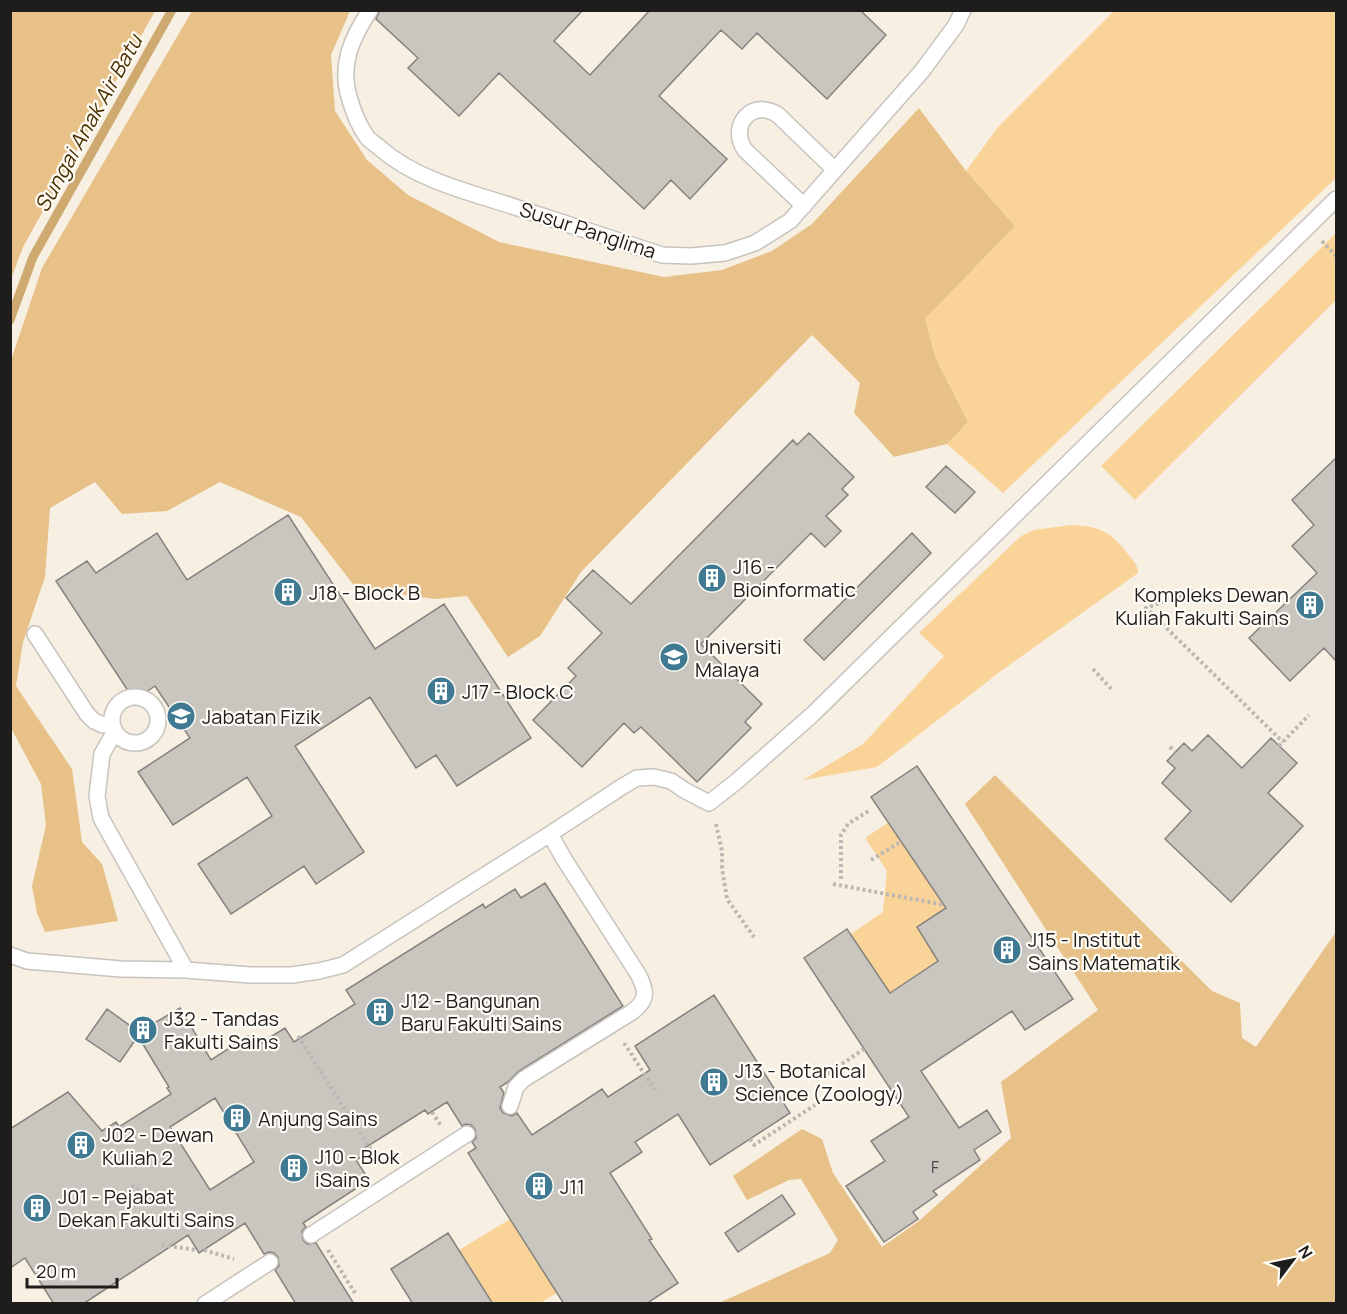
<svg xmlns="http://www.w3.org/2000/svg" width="1347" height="1314" font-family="Manrope,sans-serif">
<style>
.built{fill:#f7efe2}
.green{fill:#fad399}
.forest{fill:#e7c187}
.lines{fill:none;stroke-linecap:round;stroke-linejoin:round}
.stream{stroke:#cea970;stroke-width:9}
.building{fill:#c9c6c0;stroke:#86827d;stroke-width:1.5;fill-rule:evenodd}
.service-casing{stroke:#c7c3be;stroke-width:18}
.path{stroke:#bbb8b3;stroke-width:4;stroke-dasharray:3 3;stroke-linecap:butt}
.service{stroke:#fff;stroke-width:15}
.labels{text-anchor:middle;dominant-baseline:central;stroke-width:4.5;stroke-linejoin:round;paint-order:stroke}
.number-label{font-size:16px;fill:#494744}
.street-label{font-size:20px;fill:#1e1d1b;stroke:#fffbf5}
.poi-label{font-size:20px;fill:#1e1d1b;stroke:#fffbf5;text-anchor:start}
.water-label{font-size:21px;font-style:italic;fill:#4a3100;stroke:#fffbf5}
</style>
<rect width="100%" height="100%" fill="#fffbf5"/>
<path class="built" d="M11 11H1336V1303H11Z"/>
<path class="green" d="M1114 11H1336V178L1003 493 947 444 968 422 936 359 925 319 1015 226 966 171 998 127Z
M1336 233V300L1135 500 1101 466Z
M1071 525C1101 526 1113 533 1130 557 1135 563 1138 566 1138 573L1001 671 877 767 803 780 863 744 944 656 919 633 1021 536 1034 530Z
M889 822 968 941 890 993 851 934 883 912 887 871 865 838Z
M510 1219 557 1293 540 1303H493L459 1250Z"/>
<path class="forest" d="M11 10 155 11 23 247 11 279Z
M192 11H350L331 55 335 111 367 160 408 195 499 242 664 277 722 270 772 251 812 224 919 108 966 171 1015 226 925 319 936 359 968 422 947 444 894 457 854 413 860 383 812 335 581 572 540 636 508 657 467 596 435 599 356 588 301 517 220 482 167 511 122 514 95 482 50 508 45 577 23 642 16 686 72 769 82 842 102 864 118 921 45 932 37 913 32 886 46 825 41 784 11 728V360L42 268Z
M995 775 1212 991 1240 1003 1242 1038 1256 1047 1336 932V1303H719L830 1253 838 1240 801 1179 789 1180 747 1200 733 1176 802 1129 822 1139 833 1173 882 1247 919 1221 1011 1138 1001 1082 1098 1010 965 804Z"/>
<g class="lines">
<path class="stream" d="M10 320 33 257 172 10"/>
</g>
<path class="building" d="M380 10H583L554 41 590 75 650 10H860L886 35 827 99 757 33 742 49 721 30 659 96 727 159 690 199 671 180 644 209 499 73 459 116 408 68 418 58 376 19Z
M809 433 854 477 842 489 848 495 826 516 841 531 825 547 811 533 701 644 762 704 745 722 751 728 697 782 641 727 634 733 624 723 582 767 533 720 576 676 568 668 602 633 566 598 593 570 631 604 793 440 797 445Z
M1336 458V661L1324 648 1290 681 1249 638 1317 573 1292 546 1314 525 1292 500Z
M946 466 975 492 955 513 926 487Z
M288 515 375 649 444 604 531 738 457 786 436 755 416 768 370 697 295 746 364 852 316 884 304 866 231 914 198 864 272 816 247 777 173 825 138 772 190 738 155 686 134 700 56 581 87 561 96 573 157 533 187 580Z
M912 533 931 553 824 660 804 640Z
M1208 735 1242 768 1271 738 1297 763 1268 793 1303 826 1231 902 1165 839 1191 811 1162 783 1175 768 1167 761 1184 743 1192 751Z
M917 766 1073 999 1025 1030 1012 1011 921 1071 959 1128 987 1110 1001 1132 974 1150 980 1160 933 1191 937 1195 913 1212 918 1219 884 1242 846 1186 885 1161 871 1141 909 1117 804 958 847 929 890 993 938 961 917 927 946 908 871 797Z
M545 883 623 1006 519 1071 508 1082 500 1087 504 1093 500 1108 503 1113 512 1116 517 1113 532 1135 602 1089 608 1097 650 1070 635 1046 714 995 790 1113 710 1165 678 1114 635 1142 642 1152 610 1173 652 1239 649 1240 678 1283 646 1304H564L468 1153 476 1148 472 1142 476 1138 475 1129 471 1125 466 1124 462 1126 447 1102 428 1114 425 1110 363 1149 366 1154 356 1160 369 1180 303 1223 306 1227 302 1231 303 1240 307 1244 316 1243 354 1304H296L275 1270 279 1266 278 1257 274 1253 269 1252 264 1254 245 1223 199 1253 188 1235 83 1304H54L25 1258 10 1268V1129L68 1092 102 1131 116 1122 119 1127 171 1094 167 1088 169 1087 138 1036 120 1062 86 1039 107 1009 139 1032 180 1008 211 1060 248 1036 254 1047 285 1028 294 1042 355 1004 346 990 483 904 485 908 515 889 521 898ZM215 1098 254 1162 210 1190 170 1127Z
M782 1195 795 1214 738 1252 725 1233Z
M448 1233 493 1304H413L391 1269Z"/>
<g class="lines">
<g class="service-casing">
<path id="service" d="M370 10C351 39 339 66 350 100 354 114 359 126 367 137 371 142 377 145 381 149 418 181 473 193 518 208 566 224 614 239 662 255L691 256 725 253 755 243 790 221 922 71 956 25 963 10
M804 206 745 150C728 125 753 98 778 115L835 170
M35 634 87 714 94 721 103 725 112 721
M112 720a23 23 0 1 1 46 0a23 23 0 1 1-46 0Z
M115 731 102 754 97 796 101 818 186 970
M10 955 27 961 121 969 186 970 250 975H292L319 971 343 965 550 834 623 786 637 778 654 777 671 781 684 790 709 803 737 781 813 714 1336 199
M510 1106 516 1087 524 1079 632 1012C648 1000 647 991 638 974L564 859 550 834
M311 1235 467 1134
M205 1304 270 1262"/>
</g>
<path class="path" d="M1322 241 1336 256
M1216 595 1192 591 1146 608 1283 742
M1093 669 1113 691
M1279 746 1309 715
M1170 747 1175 752
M716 824 722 851V868L727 899 754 937
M871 860 902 841
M841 879V835L848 824 870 810
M833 884 945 905
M298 1036 380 1164
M624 1043 655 1090
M827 1074 864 1049
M432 1112 441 1126
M750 1139 754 1145 815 1105
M131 1186 166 1202
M162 1245 197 1250
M204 1250 234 1259
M328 1250 355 1293"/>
<use href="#service" class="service"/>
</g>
<defs>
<g id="building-disc" transform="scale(1.5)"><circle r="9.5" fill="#3f7a92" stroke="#fffbf5"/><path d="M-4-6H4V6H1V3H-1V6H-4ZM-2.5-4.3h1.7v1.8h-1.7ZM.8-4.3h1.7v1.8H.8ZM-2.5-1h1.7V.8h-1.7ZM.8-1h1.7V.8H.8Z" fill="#fff"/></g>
<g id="university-disc" transform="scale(1.5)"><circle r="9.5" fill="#3f7a92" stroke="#fffbf5"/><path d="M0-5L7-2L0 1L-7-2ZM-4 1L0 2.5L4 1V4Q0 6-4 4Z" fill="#fff"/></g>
</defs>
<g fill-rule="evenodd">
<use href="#building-disc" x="712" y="578"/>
<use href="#building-disc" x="288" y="592"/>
<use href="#building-disc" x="1310" y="605"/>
<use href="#university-disc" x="674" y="657"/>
<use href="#building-disc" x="441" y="691"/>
<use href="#university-disc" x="181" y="716"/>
<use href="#building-disc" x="1007" y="950"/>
<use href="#building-disc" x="380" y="1012"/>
<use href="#building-disc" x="143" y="1030"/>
<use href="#building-disc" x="714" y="1082"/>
<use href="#building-disc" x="237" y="1118"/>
<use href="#building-disc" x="81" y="1145"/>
<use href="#building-disc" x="294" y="1168"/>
<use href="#building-disc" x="539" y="1186"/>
<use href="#building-disc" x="37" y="1208"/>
</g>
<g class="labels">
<g class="number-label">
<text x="935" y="1167">F</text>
</g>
<g class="street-label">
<text transform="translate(588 230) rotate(18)">Susur Panglima</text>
</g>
<g class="poi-label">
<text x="733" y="566">J16 -<tspan x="733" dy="23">Bioinformatic</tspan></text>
<text x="309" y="592">J18 - Block B</text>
<text x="1289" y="594" text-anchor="end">Kompleks Dewan<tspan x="1289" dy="23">Kuliah Fakulti Sains</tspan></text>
<text x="695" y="646">Universiti<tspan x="695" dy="23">Malaya</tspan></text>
<text x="462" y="691">J17 - Block C</text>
<text x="202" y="716">Jabatan Fizik</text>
<text x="1028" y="939">J15 - Institut<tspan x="1028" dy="23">Sains Matematik</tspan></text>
<text x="401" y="1000">J12 - Bangunan<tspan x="401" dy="23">Baru Fakulti Sains</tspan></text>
<text x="164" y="1018">J32 - Tandas<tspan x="164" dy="23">Fakulti Sains</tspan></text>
<text x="735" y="1070">J13 - Botanical<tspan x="735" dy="23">Science (Zoology)</tspan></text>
<text x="258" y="1118">Anjung Sains</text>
<text x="102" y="1134">J02 - Dewan<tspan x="102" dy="23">Kuliah 2</tspan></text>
<text x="315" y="1156">J10 - Blok<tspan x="315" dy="23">iSains</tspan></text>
<text x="560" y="1186">J11</text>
<text x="58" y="1196">J01 - Pejabat<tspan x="58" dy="23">Dekan Fakulti Sains</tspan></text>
</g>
<g class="water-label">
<text transform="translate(88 123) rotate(-61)">Sungai Anak Air Batu</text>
</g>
</g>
<rect width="1347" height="1314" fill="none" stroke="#1e1d1b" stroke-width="24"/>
<g transform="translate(1293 1260) rotate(58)" stroke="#fffbf5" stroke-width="4.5" paint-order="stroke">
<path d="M0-4.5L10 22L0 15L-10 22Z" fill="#1e1d1b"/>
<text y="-9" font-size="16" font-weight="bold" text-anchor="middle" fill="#1e1d1b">N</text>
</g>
<path d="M27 1278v9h90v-9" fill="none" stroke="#1e1d1b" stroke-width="3"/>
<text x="36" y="1278" font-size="18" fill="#1e1d1b" stroke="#fffbf5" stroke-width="4.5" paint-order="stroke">20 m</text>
</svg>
